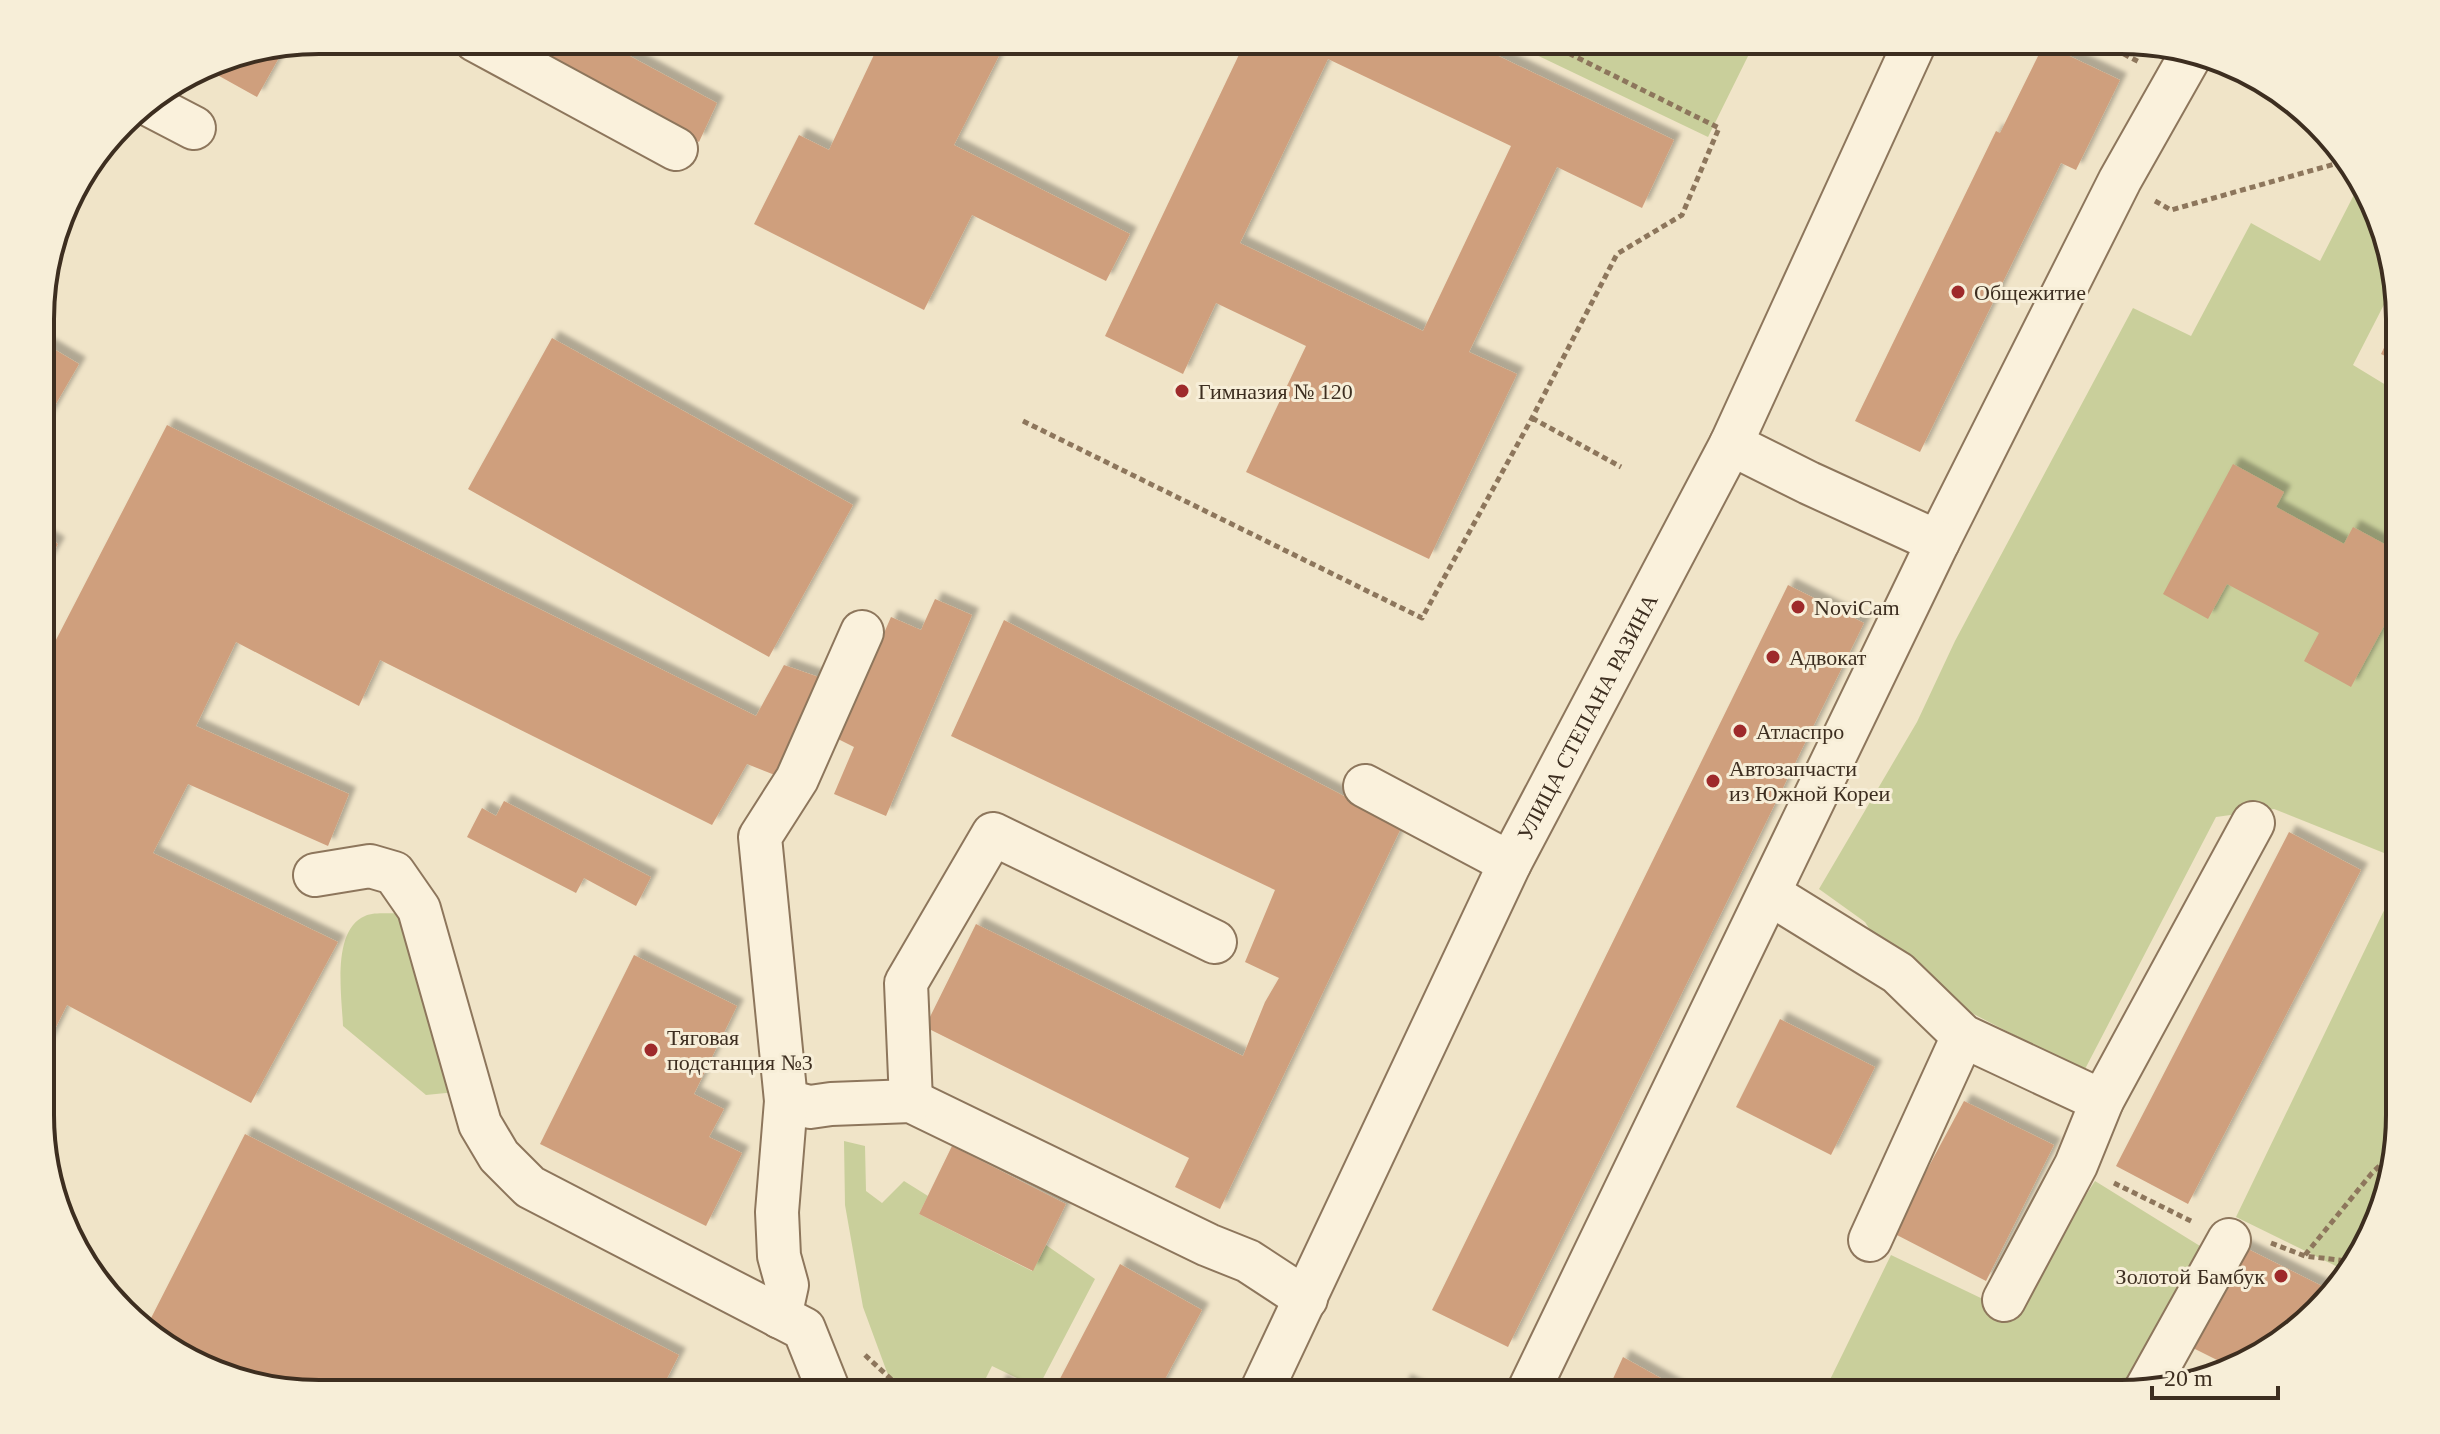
<svg xmlns="http://www.w3.org/2000/svg" width="2440" height="1434" font-family="'Times New Roman',serif">
<style>
.green{fill:#c9cf9b}
.building{fill:#cf9f7d;fill-rule:evenodd;filter:url(#shadow)}
.lines{fill:none;stroke-linecap:round;stroke-linejoin:round}
.minor-casing{stroke:#8d765c;stroke-width:46}
.path{stroke:#8d765c;stroke-width:5;stroke-dasharray:6 4;stroke-linecap:butt}
.minor{stroke:#faf1dc;stroke-width:42}
.poi-dot{fill:#9e2a2b;stroke:#f7eed8;stroke-width:3}
.labels{text-anchor:middle;dominant-baseline:central;stroke-width:6;stroke-linejoin:round;paint-order:stroke}
.poi-label{font-size:22px;fill:#3d2e20;stroke:#f7eed8;text-anchor:start}
.street-label{font-size:22px;fill:#3d2e20;stroke:#f7eed8}
.rim{fill:none;stroke:#3d2e20;stroke-width:4}
</style>
<defs>
<filter id="shadow"><feDropShadow dx="7" dy="-7" stdDeviation="2" flood-color="#0004"/></filter>
</defs>
<rect width="100%" height="100%" fill="#f0e4c8"/>
<path class="green" d="M1505 40H1740L1753 46 1708 137Z
M2360 183 2394 285 2353 365 2399 393V859L2274 809 2216 817 2084 1071 1925 989 1879 944 1865 922 1819 889 1917 722 1955 641 2133 308 2191 336 2251 223 2320 261Z
M2390 898 2399 903V1133L2362 1255 2346 1271 2236 1217Z
M396 913 422 930 466 1091 426 1095 343 1026C342 997 331 930 365 916 373 912 387 914 396 913Z
M844 1141 865 1146 866 1191 882 1203 904 1181 928 1196 919 1214 1032 1271 1046 1245 1095 1279 1038 1388 992 1366 978 1394H895L863 1307 845 1205Z
M2095 1181 2200 1246 2123 1393 1823 1394 1891 1255 2010 1312Z"/>
<path class="building" d="M512 40H600L717 103 699 142Z
M881 40H1007L954 145 1130 234 1106 281 972 215 924 310 754 224 799 135 829 150Z
M1246 40H1465L1674 140 1642 208 1557 167 1469 352 1517 374 1429 559 1246 472 1306 346 1216 303 1183 374 1105 336ZM1328 59 1511 146 1423 331 1240 243Z
M2044 44 2120 80 2076 170 2061 163 1920 452 1855 421 1996 131 2000 133Z
M285 47 257 97 203 67 213 61Z
M2399 317V363L2381 354Z
M552 338 853 505 769 657 468 489Z
M42 342 79 364 42 428Z
M167 425 756 716 784 665 830 681 785 779 747 764 712 825 380 660 359 706 236 642 196 726 349 794 328 846 188 784 153 853 338 942 251 1103 67 1005 42 1055V667Z
M2233 464 2284 492 2276 507 2344 544 2353 527 2399 552V598L2351 687 2304 661 2319 633 2227 584 2208 619 2163 594Z
M42 534 58 544 42 571Z
M1788 585 1864 623 1508 1347 1432 1310Z
M935 599 972 615 886 816 834 794 854 747 838 739 891 617 921 630Z
M1004 620 1402 826 1220 1209 1175 1187 1189 1158 925 1027 976 924 1243 1056 1265 1002 1279 978 1245 962 1275 890 951 736Z
M504 801 651 877 636 906 584 878 576 893 467 837 482 808 496 816Z
M2289 832 2361 870 2188 1204 2116 1166Z
M634 955 737 1006 694 1094 724 1109 709 1137 742 1153 706 1226 540 1144Z
M1780 1019 1875 1067 1831 1155 1736 1107Z
M1964 1101 2054 1145 1986 1281 1893 1233Z
M245 1134 679 1355 659 1394H319L179 1356 147 1326Z
M952 1146 1066 1204 1033 1271 919 1214Z
M2238 1244 2328 1289 2261 1356 2229 1366 2189 1346Z
M1120 1264 1202 1310 1157 1394H1052Z
M1623 1357 1689 1394H1606Z
M1000 1381 1024 1394H994Z
M1404 1381 1431 1394H1398Z"/>
<g class="lines">
<g class="minor-casing">
<g id="minor">
<path d="M475 40 676 149"/>
<path d="M146 103 194 128"/>
<path d="M1731 444 1809 483 1938 542 2120 180 2189 58"/>
<path d="M1365 786 1510 863"/>
<path d="M315 875 370 866 394 873 419 909 480 1124 499 1156 530 1187 804 1329 830 1394"/>
<path d="M1770 894 1898 973 1963 1036 2102 1101"/>
<path d="M786 1101 810 1107 831 1104 911 1101 1208 1245 1248 1261 1306 1299"/>
<path d="M911 1101 906 983 993 834 1215 942"/>
<path d="M1870 1240 1963 1036"/>
<path d="M2004 1300 2076 1165 2102 1101 2253 823"/>
<path d="M780 1317 787 1285 779 1256 777 1212 786 1101 760 837 797 779 862 632"/>
<path d="M2145 1391 2229 1240"/>
<path id="s1" d="M1260 1394 1510 863 1731 444 1916 40"/>
<path d="M1527 1394 1938 542"/>
</g>
</g>
<path class="path" d="M2097 40 2141 63
M2155 201 2171 210 2349 160
M1532 418 1621 467
M1023 421 1422 618 1532 418 1617 254 1682 215 1719 128 1542 40
M2114 1183 2191 1221
M2271 1243 2305 1256 2355 1262
M2305 1255 2372 1173 2393 1153
M865 1355 907 1394"/>
<use href="#minor" class="minor"/>
</g>
<g class="poi-dot">
<circle cx="1958" cy="292" r="8"/>
<circle cx="1182" cy="391" r="8"/>
<circle cx="1798" cy="607" r="8"/>
<circle cx="1773" cy="657" r="8"/>
<circle cx="1740" cy="731" r="8"/>
<circle cx="1713" cy="781" r="8"/>
<circle cx="651" cy="1050" r="8"/>
<circle cx="2281" cy="1276" r="8"/>
</g>
<g class="labels">
<g class="poi-label">
<text x="1974" y="292">Общежитие</text>
<text x="1198" y="391">Гимназия № 120</text>
<text x="1814" y="607">NoviСam</text>
<text x="1789" y="657">Адвокат</text>
<text x="1756" y="731">Атласпро</text>
<text x="1729" y="768">Автозапчасти<tspan x="1729" dy="25">из Южной Кореи</tspan></text>
<text x="667" y="1037">Тяговая<tspan x="667" dy="25">подстанция №3</tspan></text>
<text x="2265" y="1276" text-anchor="end">Золотой Бамбук</text>
</g>
<g class="street-label">
<text stroke="none"><textPath href="#s1" startOffset="752">УЛИЦА СТЕПАНА РАЗИНА</textPath></text>
</g>
</g>
<path d="M0 0H2440V1434H0ZM319 54H2121A265 265 0 0 1 2386 319V1115A265 265 0 0 1 2121 1380H319A265 265 0 0 1 54 1115V319A265 265 0 0 1 319 54Z" fill="#f7eed8" fill-rule="evenodd"/>
<path class="rim" d="M319 54H2121A265 265 0 0 1 2386 319V1115A265 265 0 0 1 2121 1380H319A265 265 0 0 1 54 1115V319A265 265 0 0 1 319 54Z"/>
<path d="M2152 1386v12h126v-12" fill="none" stroke="#3d2e20" stroke-width="4"/>
<text x="2164" y="1386" font-size="24" fill="#3d2e20" stroke="#f7eed8" stroke-width="6" paint-order="stroke">20 m</text>
</svg>
